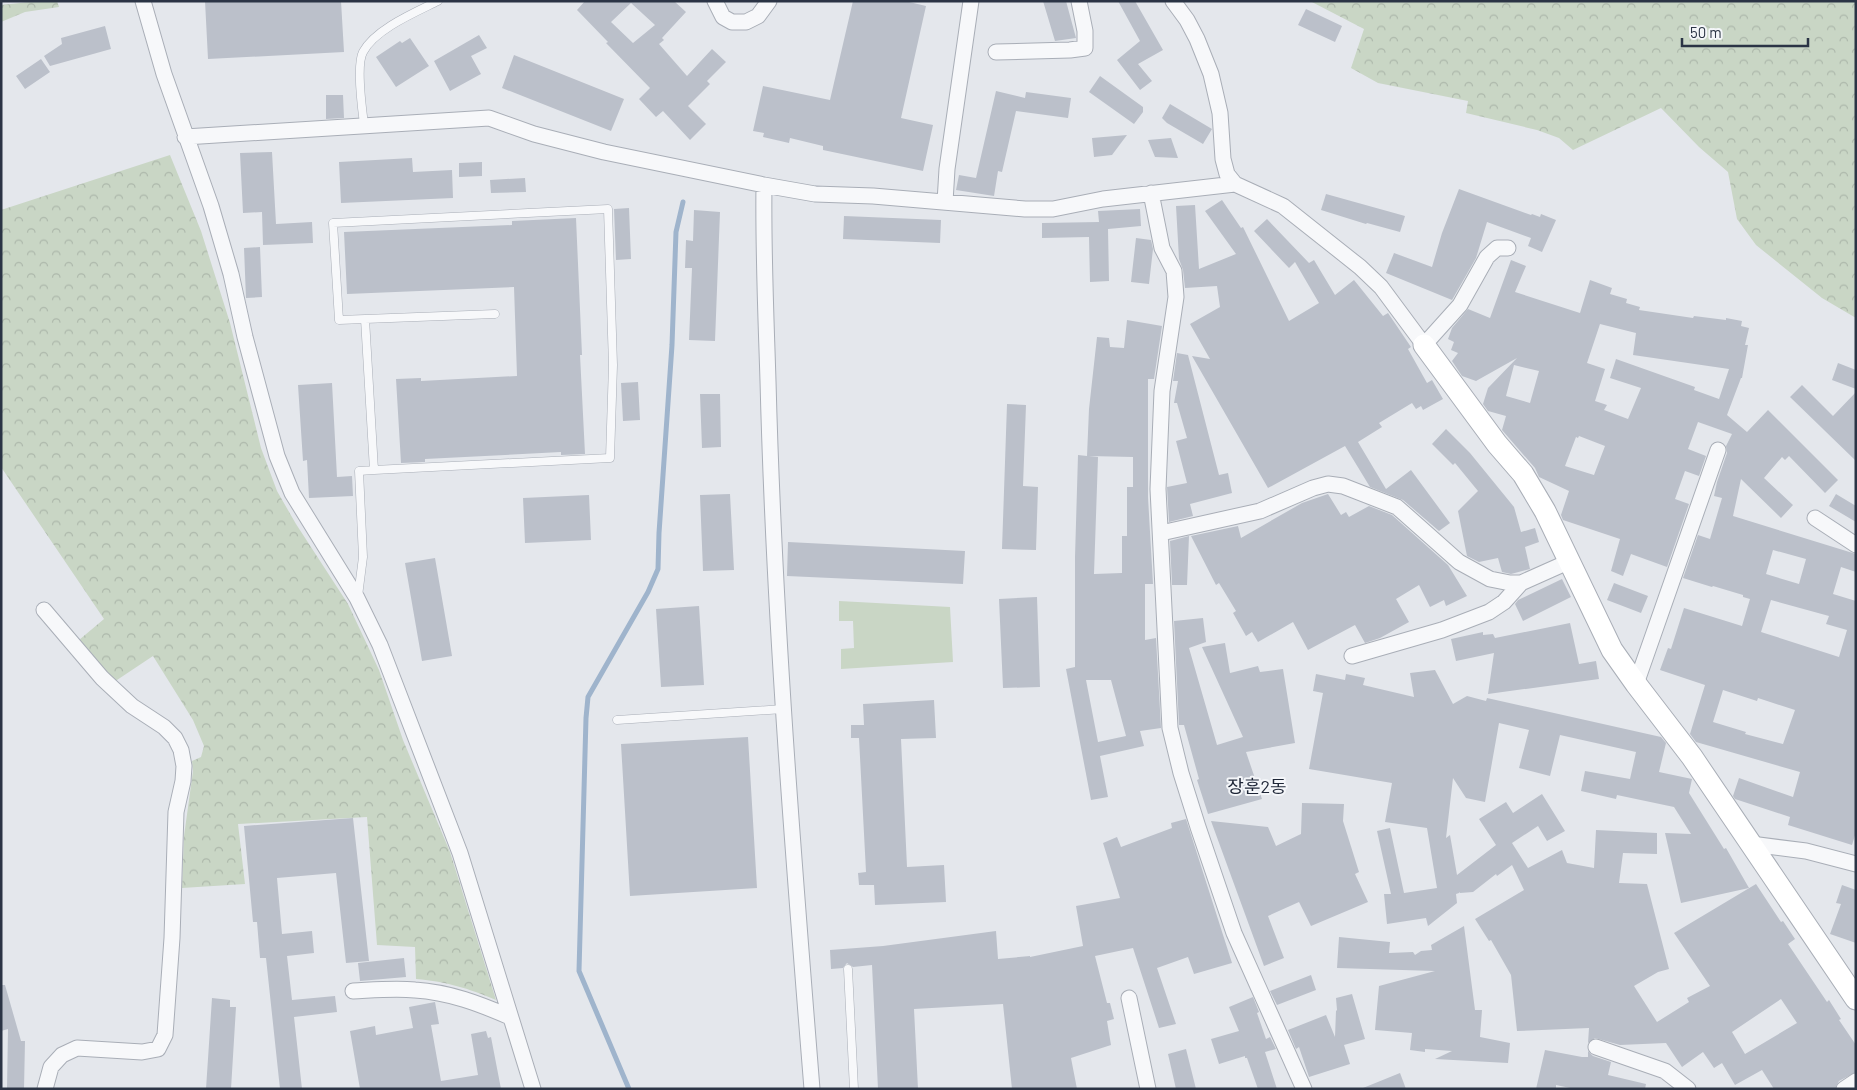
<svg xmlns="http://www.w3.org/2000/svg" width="1857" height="1090" font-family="Barlow,'Noto Sans KR',sans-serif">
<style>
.green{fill:#c9d6c5}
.forest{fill:url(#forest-crowns)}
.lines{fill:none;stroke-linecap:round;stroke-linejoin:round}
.stream{stroke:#9fb4cc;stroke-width:5}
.building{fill:#bbc0ca;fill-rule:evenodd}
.lane-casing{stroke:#a9aeb7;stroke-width:9}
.street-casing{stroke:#a9aeb7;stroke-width:17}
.secondary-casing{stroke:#a9aeb7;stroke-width:23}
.lane{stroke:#f7f8fa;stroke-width:8}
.street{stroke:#f7f8fa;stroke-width:15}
.secondary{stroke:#fff;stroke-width:21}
.labels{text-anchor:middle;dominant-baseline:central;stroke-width:4;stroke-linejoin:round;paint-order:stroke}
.quarter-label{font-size:18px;fill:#1d2536;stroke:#f4f6f9}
</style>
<defs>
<pattern id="forest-crowns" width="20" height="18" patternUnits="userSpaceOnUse" patternTransform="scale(1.25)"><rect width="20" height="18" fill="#c9d6c5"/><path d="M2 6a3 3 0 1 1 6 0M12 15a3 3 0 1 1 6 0" fill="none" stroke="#adb8ab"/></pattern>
</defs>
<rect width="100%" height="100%" fill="#e4e7ec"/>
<path class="green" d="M839 601 950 607 953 662 841 669V649L854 648 853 621H839Z"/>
<path class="forest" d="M39 1H57L59 7 25 12 1 22V5Z
M1310 1H1856V318L1822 298 1756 245 1737 219 1728 172 1699 147 1661 108 1573 150 1559 138 1537 130 1466 113 1468 101 1378 83 1351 68 1364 29Z
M170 155 201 231 230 323 261 448 277 491 296 524 348 604 379 670 403 740 450 852 496 1000C467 988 448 982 416 979L415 947 377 945 367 817 238 824 245 884 182 888 184 836 193 771 192 761 201 757 204 746 193 720 153 656 114 682 79 640 104 619 1 467V210Z"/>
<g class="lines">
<path class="stream" d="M629 1089 579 971 586 718 588 697 648 592 658 569 659 533 672 345 676 232 683 202"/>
</g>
<path class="building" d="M205 1H341L344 52 208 59Z
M585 1H674L686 12 662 38 664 40 659 44 687 76 712 49 726 62 707 81 710 84 688 106 706 124 690 140 663 111 656 117 639 99 650 88 606 43 608 42 577 10ZM631 3 655 25 633 43 611 22Z
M853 1H905L926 6 901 118 933 125 923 171 823 150V146L790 138 789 143 763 137 764 133 753 131 763 86 830 100Z
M1043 1H1066L1076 38 1055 41Z
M1118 1H1135L1163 50 1138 64 1152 81 1140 90 1117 60 1140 41Z
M1306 9 1342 26 1335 42 1298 25Z
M105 26 111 49 50 66 44 56 62 44 61 38Z
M479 35 487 48 471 56 481 74 450 91 434 61Z
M410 38 429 66 396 87 376 57 400 41 402 43Z
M514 55 624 99 611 131 502 88Z
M41 59 50 72 25 89 16 76Z
M1100 76 1143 107V112L1134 124 1089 92Z
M996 91 1025 98 1026 92 1071 98 1068 118 1016 111 1002 172 998 171 994 196 956 190 959 175 976 178Z
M326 95H343L344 118 326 119Z
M1170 104 1212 129 1203 144 1167 123 1162 118Z
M1127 135 1112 155 1094 157 1092 138Z
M1171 138 1178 158 1155 157 1148 140Z
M272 152 276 224 312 222 313 243 263 245 262 212 243 213 240 153Z
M412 158 413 172 452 170 453 198 341 203 339 162Z
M482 162V176L459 177V163Z
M525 178 526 192 491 193 490 180Z
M1459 189 1531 215 1532 214 1540 217 1541 214 1556 220 1542 252 1528 246 1531 238 1487 222 1476 258 1452 300 1386 273 1394 253 1432 267 1442 233Z
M1326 194 1405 216 1400 232 1367 223 1366 224 1321 210Z
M1222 200 1241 228 1243 227 1289 321 1319 303 1295 262 1289 268 1254 231 1267 219 1309 263 1314 260 1335 295 1354 280 1383 316 1388 313 1411 347 1408 349 1427 383 1432 380 1443 399 1423 410 1421 406 1416 409 1412 403 1379 423 1382 427 1358 442 1386 489 1411 470 1450 523 1439 531 1403 500 1370 487 1345 446 1268 488 1192 356 1210 359 1190 324 1220 307 1217 286 1185 288 1183 270 1179 259 1176 206 1195 205 1199 269 1236 254 1205 211Z
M629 208 631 259 616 260 614 209Z
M1140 209 1141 226 1108 229 1109 281 1090 282 1089 237 1042 238V223L1099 222 1098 211Z
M694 210 720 212 715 341 689 340 692 268H685L686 240 693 241Z
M844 216 941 220 940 243 843 239Z
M576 218 582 355H580L585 454 561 455V452L425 459V462L401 463 396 379 421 378V381L517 376 514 287 347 294 344 232 512 225V221Z
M1136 238 1151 240 1153 249 1149 284 1131 282Z
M260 247 262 297 246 298 244 248Z
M1511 260 1526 266 1515 292 1580 313 1590 280 1612 288 1610 294 1627 299 1626 303 1640 307 1639 310 1693 318 1694 316 1726 320V318L1742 321 1741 326 1749 328 1745 345H1748L1742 378H1741L1727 415 1747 432 1768 410 1838 480 1825 493 1789 456 1785 460 1782 457 1764 478 1793 505 1781 518 1741 479 1733 516 1856 554V572L1841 567 1833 594 1856 601V832L1852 845 1788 825 1790 817 1735 799 1733 796 1739 778 1793 797 1800 772 1696 742 1690 734 1705 685 1660 670 1668 648 1671 649 1684 608 1742 626 1750 599 1743 597V595L1713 586 1712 587 1683 578 1698 535 1710 539 1722 498 1714 496 1717 482 1727 453 1726 446 1732 434 1698 422 1688 449 1706 456 1699 476 1685 471 1675 499 1689 504 1667 567 1631 554 1623 576 1611 571 1620 539 1563 520 1561 515 1569 491 1539 477 1535 468 1502 430 1506 416 1488 411 1483 404 1488 388 1517 358 1476 381 1462 376 1452 361 1458 353 1451 350 1454 342 1448 339 1452 328 1468 309 1490 318ZM1600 324 1636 333 1633 355 1729 369 1719 399 1694 390 1695 387 1616 359 1610 378 1641 388 1628 419 1604 410 1607 405 1595 401 1605 369 1587 363ZM1514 365 1539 371 1530 403 1506 396ZM1579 436 1605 446 1594 475 1565 466 1576 437 1578 438ZM1773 550 1806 559 1799 584 1766 574ZM1771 600 1829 616 1826 624 1847 630 1839 657 1761 632ZM1723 690 1757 701 1758 698 1795 710 1783 744 1745 734 1746 732 1713 722Z
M1127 320 1162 326 1154 379H1148V497L1153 584H1145V640L1156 638 1161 728 1140 731 1144 746 1100 756 1108 797 1091 800 1066 669 1075 667V557L1078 455 1087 456 1089 409 1097 337 1109 338 1110 347 1124 348ZM1089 456 1133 457V487H1127V536H1122V573L1094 574 1098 457ZM1086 680H1111L1126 736 1098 742Z
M1177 353 1188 355 1219 475 1228 473 1232 493 1190 504 1193 516 1169 522 1167 487 1187 483 1176 441 1187 438 1177 403H1174L1178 381H1173Z
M1838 363 1856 370V389L1832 380Z
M638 382 640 420 623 421 621 383Z
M332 383 337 477 352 476 353 496 309 498 307 460 303 461 298 385Z
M1802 385 1833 416 1856 392V461L1790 397Z
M700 394H720L721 447 702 448Z
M1007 404 1026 405 1023 486 1038 487 1036 550 1002 549Z
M1446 429 1470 453 1514 507 1521 532 1535 528 1539 542 1525 547 1530 569 1511 574 1502 572 1498 558 1479 562 1467 556 1458 511 1478 491 1455 463 1453 465 1432 444Z
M730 494 734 570 703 571 700 495Z
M1328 494 1341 515 1346 512 1349 517 1369 506 1392 515 1448 565 1467 596 1446 606 1444 600 1430 607 1419 585 1396 599 1409 622 1380 638 1365 643 1355 625 1308 650 1293 622 1258 642 1252 632 1246 636 1233 613 1236 611 1219 583 1216 585 1191 536 1238 526 1241 538 1302 503Z
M1836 494 1856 506V522L1829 506Z
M589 495 591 540 525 543 523 498Z
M1189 536 1187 585H1172L1170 541Z
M788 542 965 551 963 584 787 576Z
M435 558 452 656 422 661 405 563Z
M1562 579 1571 597 1523 621 1515 604 1518 600Z
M1614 583 1648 596 1641 613 1607 600Z
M1037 597 1040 687 1003 688 999 599Z
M699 606 704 685 661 687 656 609Z
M1203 618 1206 642 1189 648 1217 745 1243 737 1202 647 1225 643 1230 673 1258 666 1260 672 1283 669 1295 743 1246 752 1262 799 1208 814 1197 780 1199 779 1184 725H1179L1174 621Z
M1570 623 1579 664 1596 661 1599 679 1488 694 1494 653 1456 661 1451 639 1483 632V635L1493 634 1495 638Z
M1435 670 1453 704 1467 696 1486 701 1487 698 1661 737 1666 743 1659 772 1692 779 1689 793 1724 849 1726 848 1749 888 1681 903 1665 833 1691 834 1674 807 1617 795 1616 799 1581 791 1585 771 1630 779 1636 752 1560 735 1550 776 1519 768 1529 730 1499 723 1485 802 1466 798 1453 778 1446 838 1450 835 1457 875 1496 845 1479 819 1506 802 1513 813 1542 794 1565 831 1547 841 1538 826 1512 843 1528 868 1562 850 1567 863 1594 868 1596 830 1657 833V854L1623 853 1619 883 1647 884 1669 969 1658 972 1634 986 1657 1022 1689 1002 1687 998 1710 986 1674 933 1756 884 1781 922 1783 921 1795 939 1788 944 1827 1002 1829 1000 1841 1019 1839 1020 1856 1045V1072L1839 1081 1835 1089H1774L1762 1070 1735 1085 1722 1063 1714 1068 1703 1052 1682 1067 1666 1043 1620 1045 1595 1038 1588 1043 1589 1028 1517 1031 1511 975 1491 940 1489 941 1475 919 1524 890 1512 865 1497 876 1496 874 1473 892 1460 893 1459 892V893L1456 894 1457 903 1428 926 1426 918 1387 924 1384 894H1391L1377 831 1390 828 1404 893 1437 888 1427 828 1385 822 1392 783 1309 769 1323 693 1313 691 1316 674 1345 680 1346 674 1365 678 1363 685 1414 697 1410 673ZM1781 999 1797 1023 1745 1054 1732 1032Z
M934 700 936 738 901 739 907 867 944 865 946 902 875 905 874 885H859L858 873 866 872 859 738H851V725H864L863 704Z
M748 737 757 888 630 896 621 744Z
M1302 803 1344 804 1343 821 1359 872 1355 874 1368 902 1311 926 1299 902 1268 916 1284 958 1264 966 1211 821 1268 827 1276 846 1301 834Z
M353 818 369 961 346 963 336 873 277 878 282 934 312 931 314 953 287 956 292 1000 335 996 337 1012 294 1017 302 1089H280L266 958H260L257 922H253L244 826Z
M1186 819 1232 963 1194 974 1188 957 1157 968 1176 1024 1159 1028 1133 948 1095 956 1107 1003H1110L1114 1019 1107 1021 1111 1045 1071 1058 1077 1089H1012L1003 1004 914 1009 918 1089H878L872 965 853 967 847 963 843 968 831 969 830 950 883 946 996 931 998 959 1030 956V957L1083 946 1076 906 1120 898 1103 843 1117 837 1121 847 1172 828 1171 823Z
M1842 885 1856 890V943L1830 934 1841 904 1836 903Z
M1464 926 1475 1010H1482L1480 1037 1510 1043 1508 1063 1435 1059 1452 1051 1425 1049V1052L1410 1050 1412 1033 1375 1030 1379 986 1435 971 1337 968 1339 937 1390 942 1389 953 1413 952 1415 955 1421 951 1432 950 1431 945Z
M404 958 406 977 360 981 358 963Z
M1311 975 1316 990 1277 1005 1270 991Z
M1 985H5L21 1041H25L24 1089H7L8 1029 1 1031Z
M1352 994 1365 1039 1344 1045 1350 1064 1309 1077 1299 1047 1296 1049 1288 1030 1326 1015 1335 1037 1336 1011 1337 1010 1336 998Z
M1253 997 1259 1012 1257 1013 1266 1039 1270 1037 1276 1049 1265 1052 1277 1089H1258L1247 1058H1245V1056L1219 1064 1211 1039 1239 1031 1229 1007Z
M212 998 230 1000V1007H236L231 1089H206Z
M435 1002 439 1024 431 1025 441 1081 478 1075 471 1034 486 1031 488 1038 491 1037 501 1089H360L350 1031 375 1026 376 1035 413 1028 409 1007Z
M1186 1049 1196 1089H1176L1168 1054Z
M1545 1050 1582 1057H1588V1051L1593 1056 1611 1062 1608 1075 1646 1084 1645 1089H1575L1556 1085V1089H1536Z
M1400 1073 1406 1089H1363V1088Z"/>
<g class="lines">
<g class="lane-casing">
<path id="lane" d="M364 124C362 109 356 65 363 52 375 29 416 12 438 1
M365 319 495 314
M358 596 363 557 359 471 374 470 365 319 339 320 333 223 608 209 613 365 610 458 374 470
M617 720 783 709
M848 969 854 1089"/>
</g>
<g class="street-casing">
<path id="street" d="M143 1 164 74 211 206 231 274 245 337 277 456 292 493 357 598 380 645 460 853 533 1089
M715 1 723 17 732 22H746L758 16 769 1
M1173 1 1187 20 1197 39 1211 74 1220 113 1223 159 1227 174 1235 184 1283 206 1360 267 1381 287 1424 345 1460 305 1487 257 1497 248H1508
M996 52 1070 50 1085 48V31L1079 1
M185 137 489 118 534 134 604 152 764 185 815 194 873 196 1025 209H1053L1103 199 1235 184
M764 185C763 251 766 316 768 381 774 617 793 853 812 1089
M1151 193 1162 248 1174 271 1176 297 1162 391 1158 489 1170 728 1181 773 1198 827 1234 933 1304 1089
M945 202 947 169 971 1
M1815 518 1856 545
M1161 533 1260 511 1313 488 1328 484 1343 486 1397 507 1459 562 1490 579 1510 583H1521L1568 562
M44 610 102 678 132 706 164 727 175 738 181 750 184 766 183 781 176 812 172 938 165 1035 158 1049 142 1052 77 1048 62 1055 51 1067 45 1089
M1352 656 1442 630 1489 612 1504 602 1521 583
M1636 684 1718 450
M1751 844 1806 851 1856 864
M353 991C374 990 395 988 415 990 449 992 480 1004 510 1017
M1129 998 1148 1089
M1596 1047 1665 1071 1688 1089
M1844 1089 1856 1081"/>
</g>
<g class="secondary-casing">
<path id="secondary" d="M1424 345 1497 444 1523 474 1545 511 1612 650 1636 684 1692 757 1856 999"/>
</g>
<use href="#lane" class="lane"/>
<use href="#street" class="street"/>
<use href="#secondary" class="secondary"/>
</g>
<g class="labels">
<g class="quarter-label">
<text x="1257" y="786">장훈2동</text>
</g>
</g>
<rect width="1857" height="1090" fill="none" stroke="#2b3445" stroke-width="5"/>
<path d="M1682 38v8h126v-8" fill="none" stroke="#2b3445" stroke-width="2.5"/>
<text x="1690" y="38" font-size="15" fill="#2b3445" stroke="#f4f6f9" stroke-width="4" paint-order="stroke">50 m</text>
</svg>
